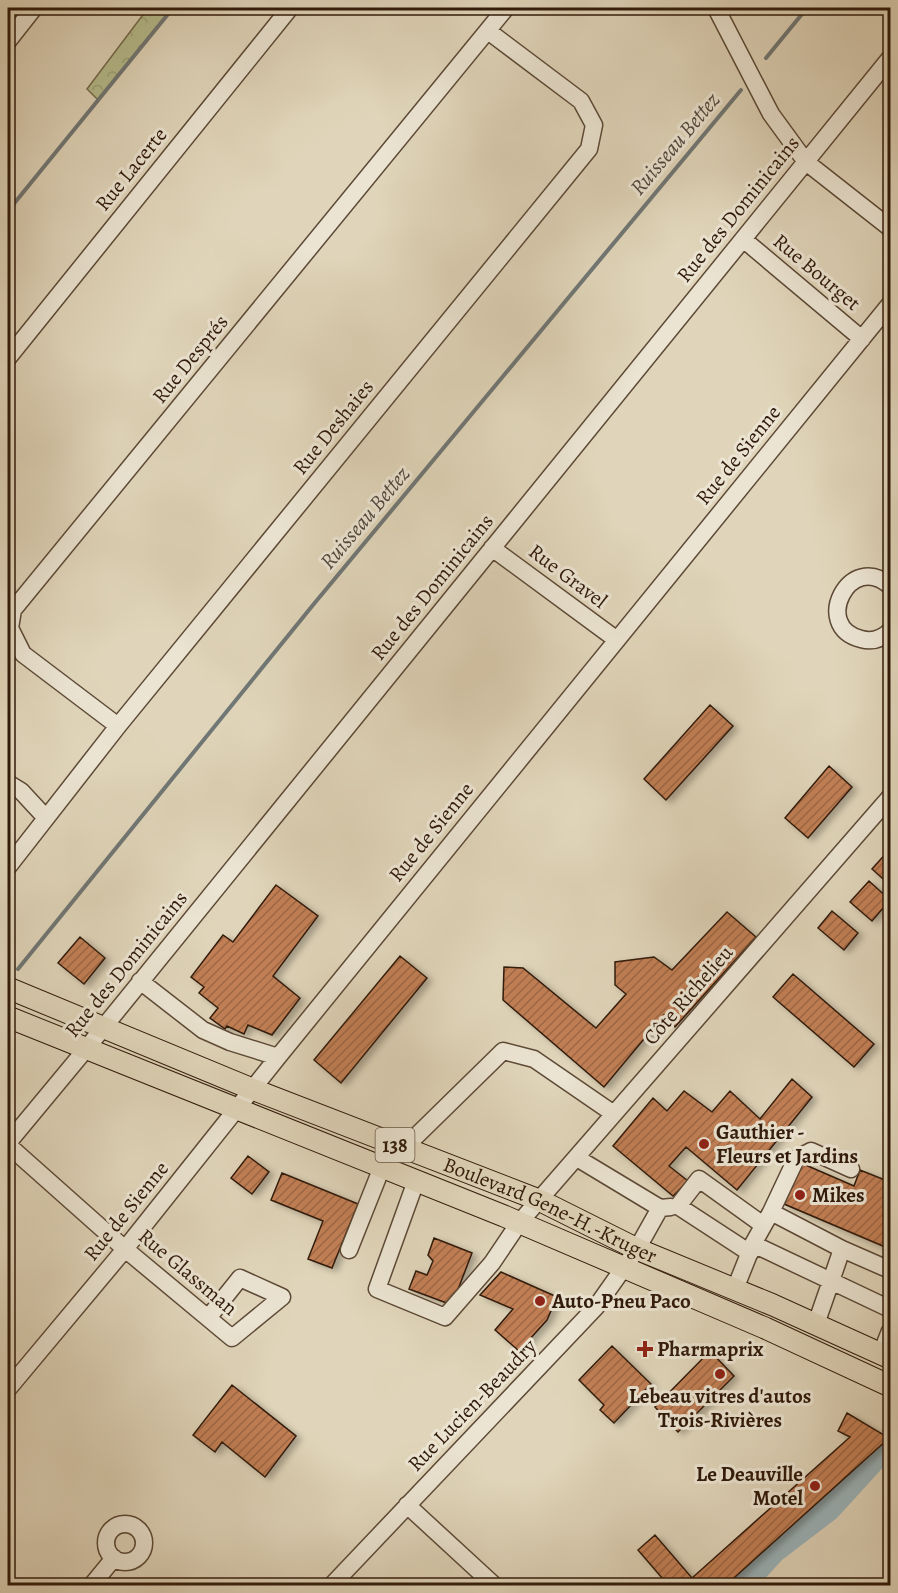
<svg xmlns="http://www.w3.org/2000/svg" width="898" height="1593" font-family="Alegreya,serif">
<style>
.park{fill:url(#park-crowns);stroke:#736b4c;stroke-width:1.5}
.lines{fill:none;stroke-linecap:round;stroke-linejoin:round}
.stream{stroke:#707775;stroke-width:4}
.river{stroke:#9bb5bc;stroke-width:24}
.building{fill:url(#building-hatch);stroke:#301a0a;stroke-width:1.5;filter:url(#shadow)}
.minor-casing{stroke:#5c4936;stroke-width:19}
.major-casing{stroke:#301a0a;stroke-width:23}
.minor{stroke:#ebe4d2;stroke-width:16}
.major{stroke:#e0d5ba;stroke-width:21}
.poi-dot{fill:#8f2418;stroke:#ebe4d2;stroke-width:2}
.labels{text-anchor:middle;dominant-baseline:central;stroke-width:6;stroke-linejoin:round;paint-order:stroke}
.shield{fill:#ebe4d2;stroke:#685746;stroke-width:1.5}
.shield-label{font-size:20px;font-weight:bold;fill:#301a0a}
.street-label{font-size:21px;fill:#301a0a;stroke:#ebe4d2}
.poi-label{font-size:21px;font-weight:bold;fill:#301a0a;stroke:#ebe4d2;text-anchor:start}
.water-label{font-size:22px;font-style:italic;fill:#50483f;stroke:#ebe4d2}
</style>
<defs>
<pattern id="park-crowns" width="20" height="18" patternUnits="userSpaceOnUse" patternTransform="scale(1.5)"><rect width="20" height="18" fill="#b6bc8d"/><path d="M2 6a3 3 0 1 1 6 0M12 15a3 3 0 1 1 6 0" fill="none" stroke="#9da178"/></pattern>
<pattern id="building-hatch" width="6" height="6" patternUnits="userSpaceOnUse" patternTransform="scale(1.5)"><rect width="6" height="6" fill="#c27f55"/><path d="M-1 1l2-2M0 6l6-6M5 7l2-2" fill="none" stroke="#9e6745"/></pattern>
<filter id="shadow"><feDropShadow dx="5" dy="3" stdDeviation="3" flood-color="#0004"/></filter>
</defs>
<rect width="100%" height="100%" fill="#e0d5ba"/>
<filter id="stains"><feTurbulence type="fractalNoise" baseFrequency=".00333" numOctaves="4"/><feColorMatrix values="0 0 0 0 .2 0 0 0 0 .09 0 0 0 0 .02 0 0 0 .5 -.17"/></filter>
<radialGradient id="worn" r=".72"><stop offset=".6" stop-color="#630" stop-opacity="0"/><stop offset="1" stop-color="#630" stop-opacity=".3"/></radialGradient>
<path class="park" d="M148 8H173L98 100 87 89Z"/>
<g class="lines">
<path class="stream" d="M766 58 807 8
M8 211 173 8
M18 969 313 605 741 90"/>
<path class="river" d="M742 1586 774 1551 829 1509 890 1442"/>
</g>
<path class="building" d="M710 705 733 726 666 800 644 779Z
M829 766 852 787 808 838 785 818Z
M888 851 890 853V885L872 869Z
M869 881 890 900 872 921 850 902Z
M276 885 318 916 273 976 300 998 272 1035 248 1025 244 1034 227 1026 225 1029 210 1018 218 1008 199 993 204 987 191 977 223 935 233 942Z
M832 911 858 933 844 950 818 928Z
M727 912 756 937 675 1027 664 1015 604 1087 503 1000 504 967 523 968 596 1028 626 994 615 985V962L654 957 672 970Z
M80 937 105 958 84 984 58 963Z
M400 956 427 978 341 1083 314 1060Z
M793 974 874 1044 854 1067 773 997Z
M792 1079 812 1097 737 1190 686 1147 669 1166 688 1181 673 1196 613 1146 653 1098 667 1111 684 1091 712 1112 730 1091 760 1119Z
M248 1156 269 1172 252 1194 231 1178Z
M801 1163 854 1186 860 1170 890 1182V1249L784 1204Z
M282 1173 358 1204 332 1268 308 1259 323 1221 271 1200Z
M434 1238 472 1253 452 1305 409 1289 416 1271 427 1275 433 1261 428 1255Z
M501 1272 557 1297 547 1320 519 1351 495 1330 513 1309 480 1295Z
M612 1346 651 1384 614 1423 600 1410 604 1405 579 1380Z
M710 1351 734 1376 678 1432 655 1407Z
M232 1385 296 1436 265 1477 222 1442 215 1452 193 1435Z
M847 1413 889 1438 725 1586H669L638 1550 655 1535 692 1578 850 1437 838 1431Z"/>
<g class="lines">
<g class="minor-casing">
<path id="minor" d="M716 8 771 114 806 162 890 228
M8 41 34 8
M743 239 862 339
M8 358 290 8
M492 548 617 640
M890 586C850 550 811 627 861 639 872 642 882 639 890 631
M118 726 23 654 10 628 13 610 506 8
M8 783 21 791 46 818
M8 867 118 726 589 149 594 125 581 101 488 31
M140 981 203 1030 230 1042 278 1057
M8 1143 86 1049 890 58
M8 1145 125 1249 232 1338 282 1297 240 1278 208 1318
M404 1148 503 1051 534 1059 614 1114
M577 1158 660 1208 671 1207
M416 1181 377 1289 445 1317 492 1263 519 1223 890 797
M771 1212 796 1159 811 1151 851 1169
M753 1244 831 1281 842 1249 890 1270
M349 1250 382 1167
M750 1253 678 1206 699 1179 763 1225
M735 1289 753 1244 771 1212 842 1249
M816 1324 831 1281 890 1309
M881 1354 890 1331
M8 1389 125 1249 278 1057 890 304
M407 1505 495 1586
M106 1543a19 19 0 1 1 38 0a19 19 0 1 1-38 0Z
M91 1586 114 1558
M331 1586 596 1307 637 1249 660 1208"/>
</g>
<g class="major-casing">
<g id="major">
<path id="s1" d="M8 988 252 1089 539 1200 637 1249 773 1305 890 1358"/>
<path d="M8 1017 504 1216 765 1328 890 1386"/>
</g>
</g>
<use href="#minor" class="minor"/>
<use href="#major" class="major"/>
</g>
<g class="poi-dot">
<circle cx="704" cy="1144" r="6"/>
<circle cx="800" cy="1195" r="6"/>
<circle cx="540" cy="1301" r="6"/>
<path d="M642 1340h6v6h6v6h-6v6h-6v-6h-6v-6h6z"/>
<circle cx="720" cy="1374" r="6"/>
<circle cx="815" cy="1486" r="6"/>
</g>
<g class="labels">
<rect class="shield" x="375.5" y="1128" width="39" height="34" rx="4.5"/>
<g class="shield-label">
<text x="395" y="1145">138</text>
</g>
<g class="street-label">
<text transform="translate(131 169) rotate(-51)">Rue Lacerte</text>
<text transform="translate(738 209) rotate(-51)">Rue des Dominicains</text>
<text transform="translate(817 272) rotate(40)">Rue Bourget</text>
<text transform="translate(190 359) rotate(-51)">Rue Després</text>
<text transform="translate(333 427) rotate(-51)">Rue Deshaies</text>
<text transform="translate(738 455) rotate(-51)">Rue de Sienne</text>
<text transform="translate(568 576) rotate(37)">Rue Gravel</text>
<text transform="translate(432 587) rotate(-51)">Rue des Dominicains</text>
<text transform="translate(431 832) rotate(-51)">Rue de Sienne</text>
<text transform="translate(126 964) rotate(-51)">Rue des Dominicains</text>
<text transform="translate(688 995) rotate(-49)">Côte Richelieu</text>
<text stroke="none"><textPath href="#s1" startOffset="586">Boulevard Gene-H.-Kruger</textPath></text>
<text transform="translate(126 1211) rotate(-51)">Rue de Sienne</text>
<text transform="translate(188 1272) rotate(40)">Rue Glassman</text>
<text transform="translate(472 1405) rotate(-46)">Rue Lucien-Beaudry</text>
</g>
<g class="poi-label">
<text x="716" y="1132">Gauthier -<tspan x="716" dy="24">Fleurs et Jardins</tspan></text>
<text x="812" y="1195">Mikes</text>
<text x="552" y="1301">Auto-Pneu Paco</text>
<text x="657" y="1349">Pharmaprix</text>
<text x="720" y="1396" text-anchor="middle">Lebeau vitres d'autos<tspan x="720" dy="24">Trois-Rivières</tspan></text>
<text x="803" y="1474" text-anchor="end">Le Deauville<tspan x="803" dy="24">Motel</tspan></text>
</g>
<g class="water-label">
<text transform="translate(675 144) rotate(-50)">Ruisseau Bettez</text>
<text transform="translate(365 518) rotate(-50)">Ruisseau Bettez</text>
</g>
</g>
<rect width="898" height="1593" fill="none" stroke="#e0d5ba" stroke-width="30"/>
<rect x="9" y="9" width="880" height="1575" fill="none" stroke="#301a0a" stroke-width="3"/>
<rect x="15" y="15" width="868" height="1563" fill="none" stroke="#301a0a" stroke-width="1.5"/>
<rect width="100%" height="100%" filter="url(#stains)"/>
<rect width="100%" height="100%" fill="url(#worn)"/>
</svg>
